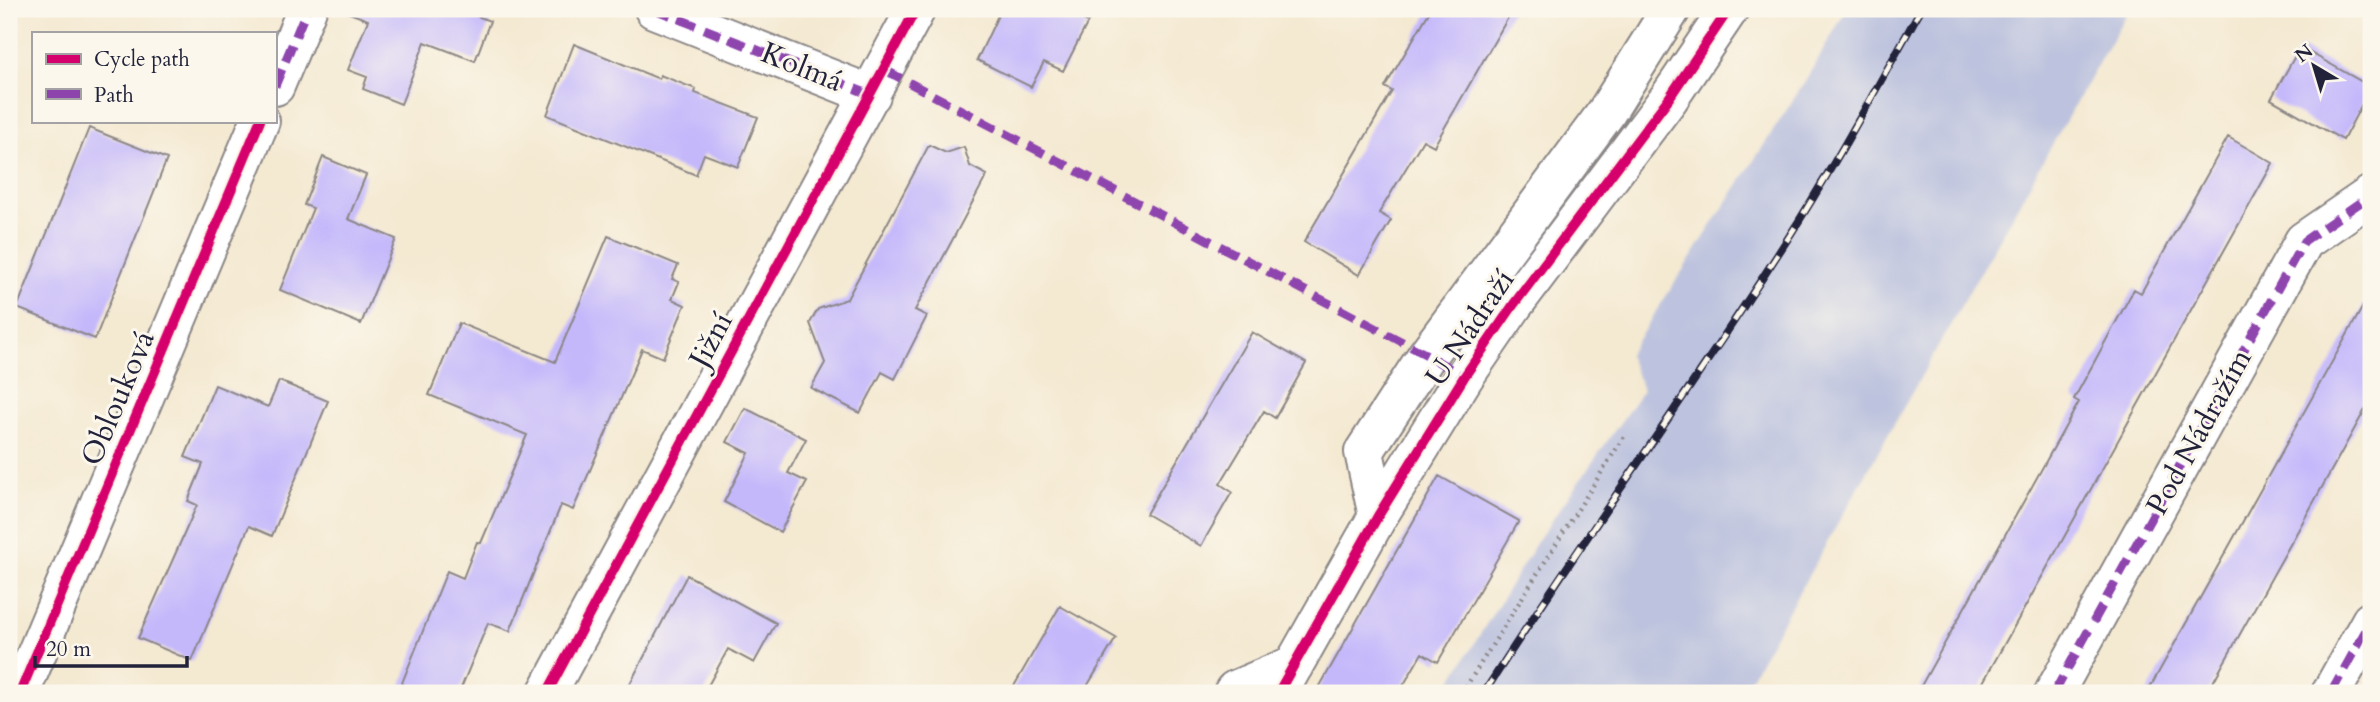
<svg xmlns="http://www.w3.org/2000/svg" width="2380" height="702" font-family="Cardo,serif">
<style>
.industrial{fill:#bdc3de}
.building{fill:#c4b8fb}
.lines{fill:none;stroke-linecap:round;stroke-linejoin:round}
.minor-casing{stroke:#8b8686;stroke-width:42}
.path{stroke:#8b8686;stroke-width:4.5;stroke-dasharray:2 5;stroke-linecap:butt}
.minor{stroke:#fff;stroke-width:38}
.rail-casing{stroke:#22223b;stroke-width:8}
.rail{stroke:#fbf7ec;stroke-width:5;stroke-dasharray:16;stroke-linecap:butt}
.quiet{stroke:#8e44ad;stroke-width:9;stroke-dasharray:18 9;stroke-linecap:butt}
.cycleway-casing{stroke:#fbf7ec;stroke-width:15}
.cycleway{stroke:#d6006c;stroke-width:10}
.labels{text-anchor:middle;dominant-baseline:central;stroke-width:6;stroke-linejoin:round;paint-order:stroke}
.street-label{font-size:30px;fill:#22223b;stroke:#fbf7ec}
</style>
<rect width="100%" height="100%" fill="#fbf7ec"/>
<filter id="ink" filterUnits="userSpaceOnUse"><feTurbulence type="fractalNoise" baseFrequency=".0143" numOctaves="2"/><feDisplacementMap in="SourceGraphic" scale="14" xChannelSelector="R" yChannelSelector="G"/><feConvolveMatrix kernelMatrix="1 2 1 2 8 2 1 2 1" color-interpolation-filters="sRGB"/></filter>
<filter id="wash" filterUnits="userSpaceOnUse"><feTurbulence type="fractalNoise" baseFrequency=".00686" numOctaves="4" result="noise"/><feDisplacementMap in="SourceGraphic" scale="28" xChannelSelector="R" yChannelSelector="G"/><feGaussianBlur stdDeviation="1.57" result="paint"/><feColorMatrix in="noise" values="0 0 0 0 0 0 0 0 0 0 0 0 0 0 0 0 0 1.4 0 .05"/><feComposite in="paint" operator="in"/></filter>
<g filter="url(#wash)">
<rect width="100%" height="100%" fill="#f4e9d1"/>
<path class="industrial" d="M1847 9H2129L1742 693H1444L1538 540 1643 390 1628 355 1804 83Z"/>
<g id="blocks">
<path class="building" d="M347 9H459L490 21 475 61 425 42 401 104 363 89 367 77 348 70 368 20 347 12Z
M1001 9H1062L1088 22 1063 71 1044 62 1031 87 977 60Z
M1431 9H1513L1434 146 1423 140 1379 213 1391 220 1359 275 1304 242 1392 91 1385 87Z
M574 44 659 79 660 75 696 89 695 93 758 117 738 167 704 154 696 175 547 115Z
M2300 47 2371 87 2343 140 2271 99Z
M89 128 167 159 95 339 17 308Z
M2228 137 2273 163 1977 693H1917L2079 402 2074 399 2134 289 2141 293Z
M929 145 946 153 964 147 970 166 987 175 915 310 927 316 895 379 882 372 860 413 811 388 825 363 810 323 818 309 847 299Z
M323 157 366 175 348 219 396 239 361 324 280 290 313 208 304 205Z
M608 236 678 265 672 279 679 282 672 299 685 305 663 358 642 349 573 510 561 505 510 631 488 623 459 693H398L447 571 463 578 477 542 481 543 527 435 429 395 459 323 555 362Z
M2371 292V399L2296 534 2207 693H2147Z
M1252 332 1306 363 1275 418 1264 411 1220 484 1232 492 1201 546 1146 514Z
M279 381 328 401 272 536 249 526 192 661 138 638 197 505 188 501 203 464 185 457 215 385 268 407Z
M745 408 806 439 788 473 807 482 780 532 724 502 749 453 727 442Z
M1439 476 1519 521 1438 662 1422 653 1399 693H1316Z
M687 575 776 623 754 663 728 649 704 693H625Z
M1060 606 1116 638 1083 693H1010Z"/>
</g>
</g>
<g filter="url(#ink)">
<use href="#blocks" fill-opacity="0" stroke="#8b8686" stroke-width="2"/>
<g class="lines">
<g class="minor-casing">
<path id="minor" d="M654 9 871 95
M275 86 307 9
M1378 516 1364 452 1427 355 1606 113 1671 9
M20 693 260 121
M547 693 916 9
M1233 693 1235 690 1294 665
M1278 693 1378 516 1464 377 1514 304 1669 98 1729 9
M2054 693 2304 241 2371 195
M2331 693 2371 621"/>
</g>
<path class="path" d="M1462 693 1625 435"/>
<use href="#minor" class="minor"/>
<g class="rail-casing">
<path id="rail" d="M1484 693C1581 541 1688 395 1785 243 1834 167 1877 87 1921 9"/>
</g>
<use href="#rail" class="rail"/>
<path class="quiet" d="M654 9 871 95
M885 70 1427 355 1464 377
M275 86 307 9
M2054 693 2304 241 2371 195
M2331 693 2371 621"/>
<g class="cycleway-casing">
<path id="cycleway" d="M20 693 260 121
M547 693 916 9
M1278 693 1378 516 1464 377 1514 304 1669 98 1729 9"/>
</g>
<use href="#cycleway" class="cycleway"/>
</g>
</g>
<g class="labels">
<g class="street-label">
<text transform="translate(802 67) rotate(22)">Kolmá</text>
<text transform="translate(1470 328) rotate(-56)">U Nádraží</text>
<text transform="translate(711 340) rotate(-62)">Jižní</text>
<text transform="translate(118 398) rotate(-67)">Oblouková</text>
<text transform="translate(2199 432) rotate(-61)">Pod Nádražím</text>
</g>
</g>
<rect width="2380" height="702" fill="none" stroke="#fbf7ec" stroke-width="35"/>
<rect x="32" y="32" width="245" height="91" fill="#fbf7ec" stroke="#a4a2a5" stroke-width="2"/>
<rect x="46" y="54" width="35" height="10" fill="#d6006c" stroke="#a4a2a5" stroke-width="2"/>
<text x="94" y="66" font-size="21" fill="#22223b">Cycle path</text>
<rect x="46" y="89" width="35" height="10" fill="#8e44ad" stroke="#a4a2a5" stroke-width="2"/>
<text x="94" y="102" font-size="21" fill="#22223b">Path</text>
<g transform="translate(2314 66) rotate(322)" stroke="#fbf7ec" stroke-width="5" paint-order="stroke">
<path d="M0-5L12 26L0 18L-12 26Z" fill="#22223b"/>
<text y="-10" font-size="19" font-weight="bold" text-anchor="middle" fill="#22223b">N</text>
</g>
<path d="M35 656v10h152v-10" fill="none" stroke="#22223b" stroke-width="3.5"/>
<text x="46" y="656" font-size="21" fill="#22223b" stroke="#fbf7ec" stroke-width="5" paint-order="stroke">20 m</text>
</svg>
